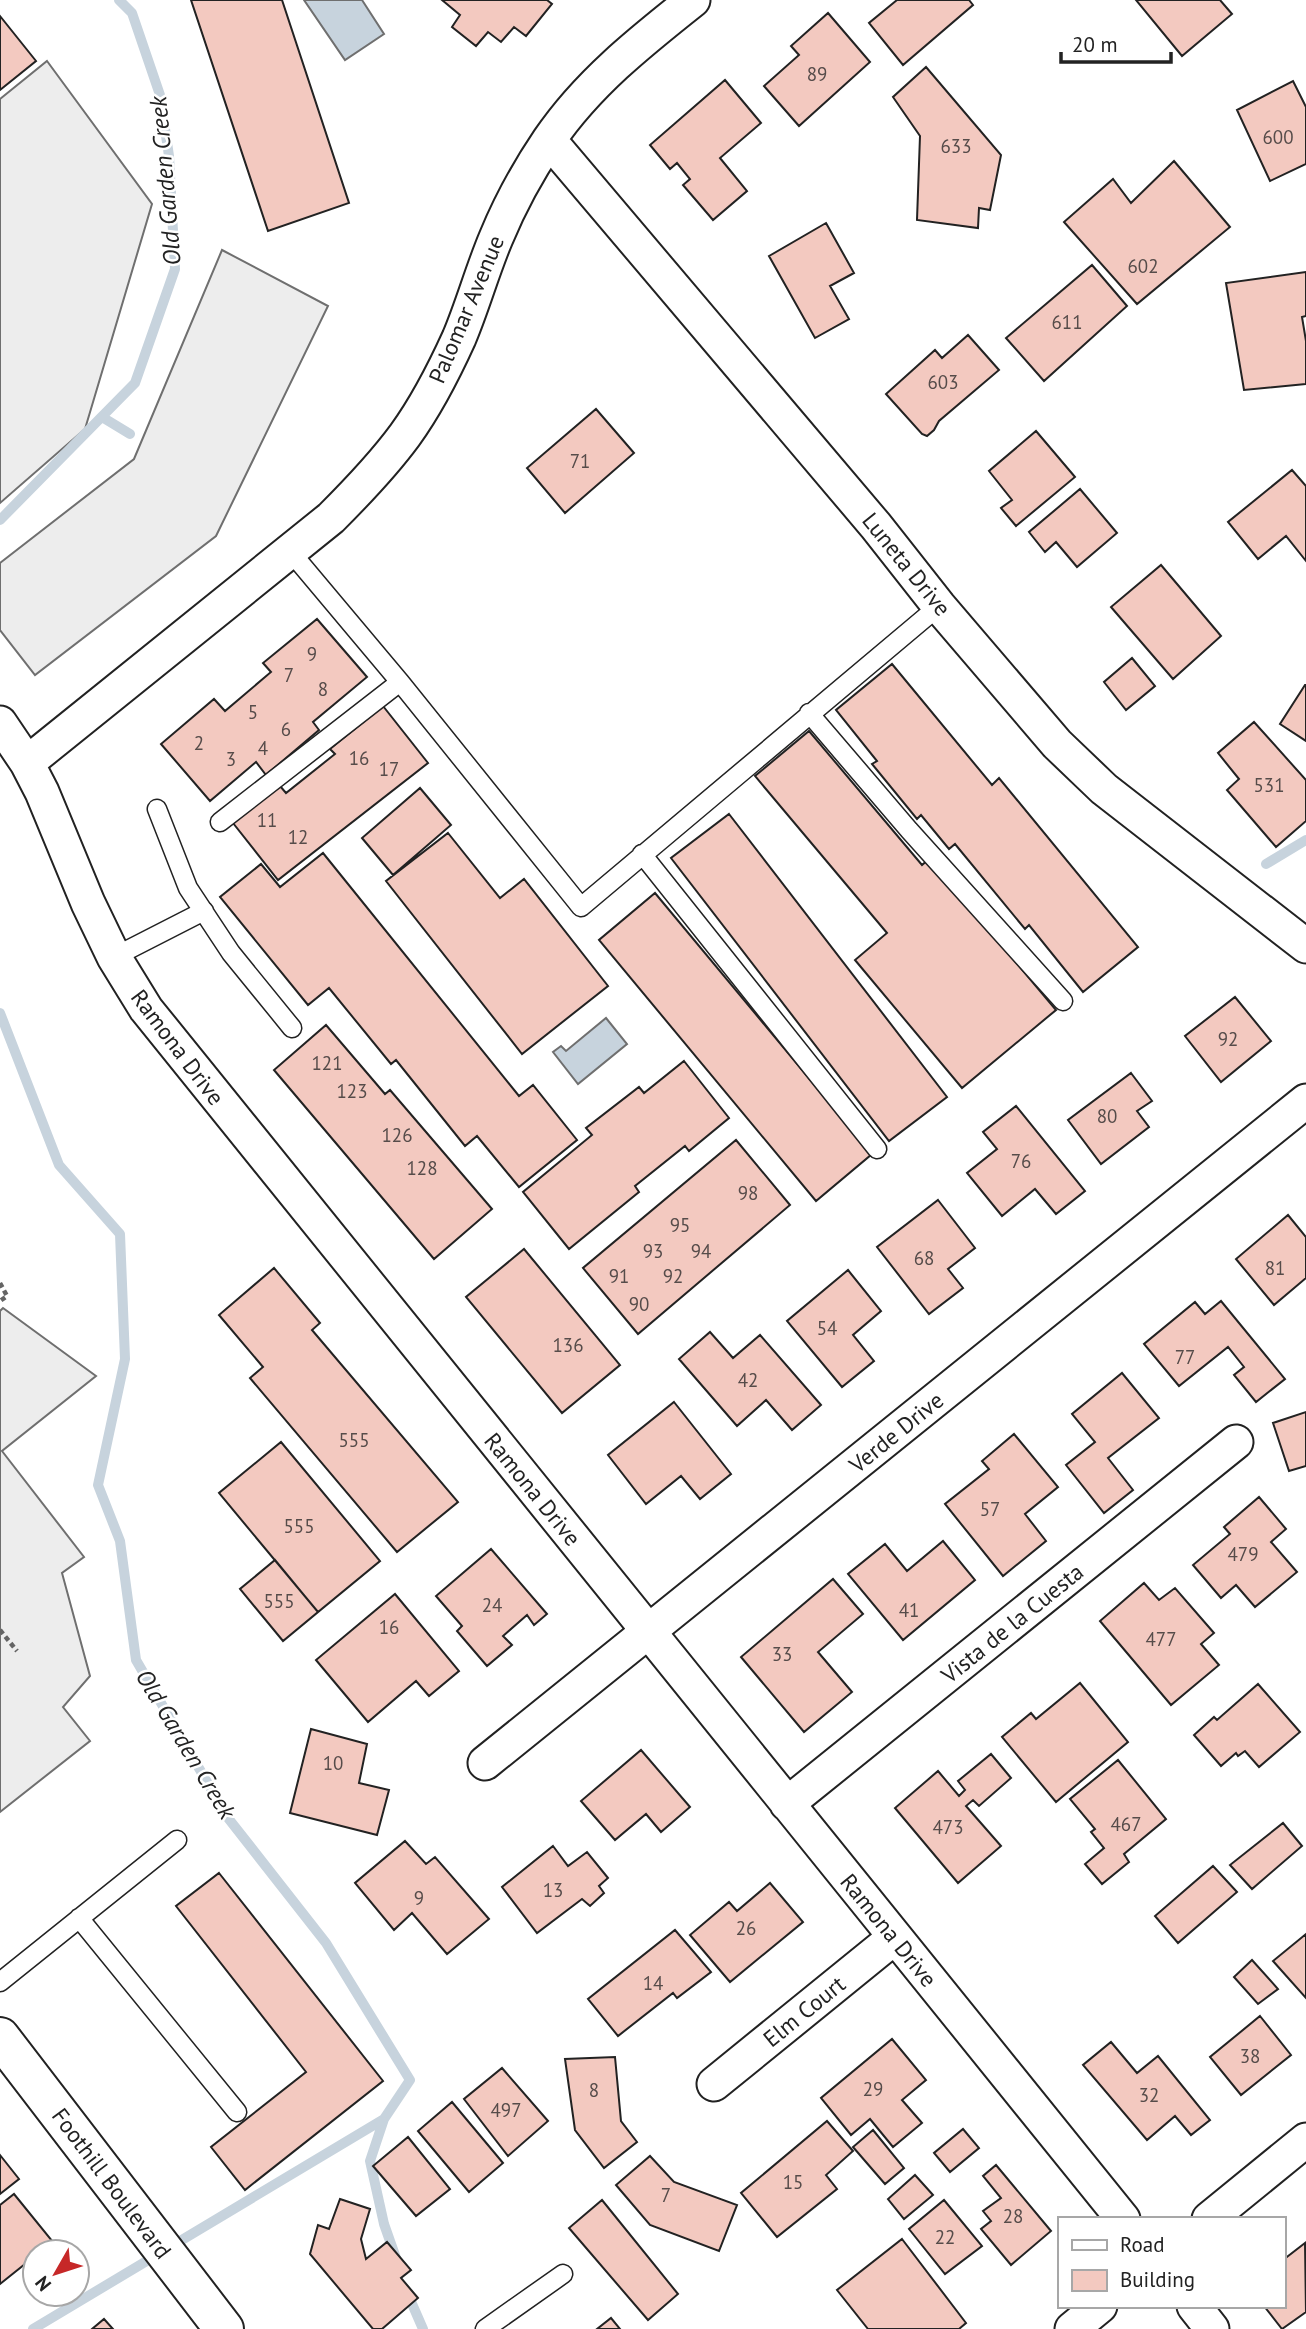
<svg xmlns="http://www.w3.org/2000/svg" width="1306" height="2329" font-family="'PT Sans',sans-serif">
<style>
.parking{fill:#ededed;stroke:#6f6f6f;stroke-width:2}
.water{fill:#c7d3dd;stroke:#6f6f6f;stroke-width:2}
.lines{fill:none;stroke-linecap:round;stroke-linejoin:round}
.stream{stroke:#c7d3dd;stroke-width:10}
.building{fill:#f3c9c0;stroke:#222;stroke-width:2}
.lane-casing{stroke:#222;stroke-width:21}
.street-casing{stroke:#222;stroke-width:37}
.secondary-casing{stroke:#222;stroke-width:42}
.path{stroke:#646464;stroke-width:4.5;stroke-dasharray:5 3.5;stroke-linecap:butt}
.lane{stroke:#fff;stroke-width:18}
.street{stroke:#fff;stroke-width:33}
.secondary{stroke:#fff;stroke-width:38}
.labels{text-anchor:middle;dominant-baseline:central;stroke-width:5;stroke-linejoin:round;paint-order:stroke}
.number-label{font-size:19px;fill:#564c4a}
.street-label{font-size:23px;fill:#222;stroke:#fff}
.water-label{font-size:24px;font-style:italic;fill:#222;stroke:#fff}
</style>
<rect width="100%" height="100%" fill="#fff"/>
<path class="parking" d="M47 61 152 204 85 429 0 503V99Z
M222 250 328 306 216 536 35 675 0 630V563L134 459Z
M3 1308 96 1376 2 1451 84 1557 62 1573 90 1676 63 1707 90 1741 0 1812V1311Z"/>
<path class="water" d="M304 0H362L384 34 345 60Z
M606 1018 627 1044 578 1084 553 1052 561 1046 566 1051Z"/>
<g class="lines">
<path class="stream" d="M102 417 130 434
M0 520 135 383 175 269 169 156 160 95 132 13 119 0
M1266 864 1306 840
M0 1013 59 1165 120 1234 125 1359 98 1485 120 1541 136 1660 228 1818 326 1943 410 2080 384 2119 370 2161 384 2224 397 2261
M406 2290 423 2329
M33 2329 384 2119"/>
</g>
<path class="building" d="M191 0H282L349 203 268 231Z
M442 0H547L552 4 526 36 514 27 501 42 488 32 476 46 452 27 460 15Z
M897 0H969L973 5 903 65 869 23Z
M1136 0H1220L1232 14 1182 56Z
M828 13 870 62 799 126 764 86 799 55 791 46Z
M0 16 36 61 0 90Z
M926 67 1001 155 990 210 979 208 978 228 917 220 920 136 893 97Z
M725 80 761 123 720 158 747 191 713 220 683 185 690 179 677 163 670 169 650 145Z
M1293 81 1306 107V164L1270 181 1237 110Z
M1174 161 1230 227 1137 304 1064 222 1113 179 1131 203Z
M826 223 854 273 830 286 849 319 815 338 769 256Z
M1092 265 1127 306 1044 381 1006 338Z
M1306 272V316L1302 317 1306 341V384L1244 390 1226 283Z
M968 335 999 370 939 421 934 430 927 436 922 434 886 394 935 350 942 358Z
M596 409 634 453 565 513 527 468Z
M1036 431 1075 477 1016 526 1001 508 1012 500 989 471Z
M1292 470 1306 486V561L1286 536 1258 559 1228 522Z
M1080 489 1117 533 1077 567 1056 542 1045 552 1029 532Z
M1161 565 1221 636 1173 679 1111 607Z
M317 619 367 677 313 722 319 730 266 775 256 762 210 801 161 744 214 699 225 711 271 672 263 663Z
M1132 658 1155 686 1126 710 1104 682Z
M892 664 992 785 999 778 1138 947 1083 992 1029 925 1025 929 955 844 949 849 921 815 917 819 872 764 877 761 836 710Z
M1305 685H1306V741L1280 724Z
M383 706 428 763 278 880 233 823 280 786 286 793 335 754 330 749Z
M1254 722 1306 780V821L1276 847 1227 790 1239 779 1218 753Z
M809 731 922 865 929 859 1056 1010 962 1088 855 960 887 933 755 776Z
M420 788 451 825 393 875 362 838Z
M729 814 947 1097 889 1141 671 858Z
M448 833 500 898 524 879 608 986 522 1054 386 881Z
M323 853 519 1096 533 1085 577 1140 519 1187 477 1136 465 1146 396 1060 391 1064 329 988 308 1005 220 897 261 864 280 887Z
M655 893 872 1154 816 1201 599 940Z
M1235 997 1271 1041 1221 1082 1185 1036Z
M326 1025 385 1094 390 1090 492 1209 434 1259 274 1070Z
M684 1061 729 1118 689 1151 685 1146 635 1186 639 1192 569 1249 523 1192 592 1135 586 1128 639 1087 644 1093Z
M1131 1073 1152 1101 1137 1111 1149 1127 1101 1164 1068 1120Z
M1016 1106 1085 1191 1056 1214 1035 1189 1002 1216 967 1173 997 1149 983 1132Z
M736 1140 790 1205 638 1334 583 1268Z
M938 1200 975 1248 948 1269 963 1288 929 1314 877 1247Z
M1288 1215 1306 1237V1278L1274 1305 1236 1259Z
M524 1249 620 1365 562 1413 466 1297Z
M274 1268 320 1323 312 1330 458 1502 397 1552 250 1378 263 1367 219 1315Z
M848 1270 881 1311 853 1335 874 1361 842 1387 787 1321Z
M1221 1301 1285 1379 1256 1402 1234 1375 1244 1367 1228 1347 1179 1386 1144 1344 1195 1302 1205 1314Z
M710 1332 733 1358 760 1335 821 1405 792 1430 766 1400 737 1426 679 1359Z
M1122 1373 1159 1418 1108 1458 1133 1490 1104 1513 1066 1465 1095 1442 1072 1414Z
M674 1402 731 1474 700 1499 681 1476 646 1504 608 1455Z
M1306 1412V1466L1289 1471 1273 1423Z
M1014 1434 1058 1487 1025 1514 1046 1541 1003 1576 945 1504 989 1469 982 1461Z
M281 1442 380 1561 318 1612 219 1493Z
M1259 1497 1286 1529 1271 1542 1297 1572 1255 1607 1236 1585 1221 1598 1193 1565 1230 1534 1224 1527Z
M943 1541 975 1580 903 1640 848 1574 885 1544 907 1571Z
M491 1549 547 1614 534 1625 527 1615 503 1636 512 1645 487 1666 457 1631 462 1626 436 1596Z
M275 1560 318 1612 283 1641 240 1589Z
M833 1579 863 1614 818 1652 852 1692 804 1732 741 1657Z
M1144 1583 1159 1600 1175 1588 1214 1633 1201 1644 1219 1665 1171 1705 1100 1621Z
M395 1594 459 1671 429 1696 416 1681 368 1722 316 1660Z
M1080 1683 1128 1742 1056 1802 1002 1737 1031 1713 1036 1719Z
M1258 1684 1300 1732 1259 1767 1245 1751 1238 1756 1236 1753 1221 1766 1194 1735 1214 1717 1217 1720Z
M311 1729 367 1744 359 1783 389 1790 377 1835 290 1813Z
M641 1750 690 1807 661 1832 646 1814 615 1840 581 1801Z
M991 1754 1011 1778 979 1806 973 1800 966 1806 1001 1846 958 1883 895 1808 938 1771 959 1796 965 1790 958 1781Z
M1118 1760 1166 1819 1124 1854 1129 1862 1102 1884 1085 1864 1104 1848 1091 1832 1095 1829 1070 1799Z
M1283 1823 1302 1846 1252 1889 1230 1865Z
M405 1841 426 1864 435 1857 489 1919 447 1954 412 1913 394 1930 355 1883Z
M553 1846 568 1866 587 1852 608 1878 599 1886 604 1893 590 1906 582 1899 537 1933 502 1887Z
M1213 1866 1237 1892 1178 1943 1155 1916Z
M219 1873 383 2081 245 2190 211 2147 306 2072 176 1906Z
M770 1883 803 1922 730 1982 690 1935 729 1902 737 1911Z
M675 1930 711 1972 677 1998 673 1993 618 2036 588 1999Z
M1306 1934V1998L1273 1961Z
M1252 1960 1278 1989 1258 2004 1234 1977Z
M1260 2016 1291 2055 1241 2095 1210 2057Z
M892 2039 926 2080 902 2100 922 2123 893 2147 870 2119 851 2135 821 2098Z
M1111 2042 1137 2073 1158 2056 1210 2120 1191 2135 1175 2116 1147 2140 1083 2065Z
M615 2057 621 2121 637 2142 604 2168 575 2130 565 2059Z
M502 2068 548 2121 508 2156 464 2099Z
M452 2102 503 2163 469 2192 418 2131Z
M827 2121 853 2151 826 2175 837 2189 777 2237 741 2193Z
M963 2129 979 2148 950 2172 934 2153Z
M873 2130 904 2168 885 2184 853 2147Z
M408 2137 450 2189 416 2216 373 2166Z
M0 2155 19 2179 0 2194Z
M650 2156 674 2182 737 2205 719 2251 650 2225 616 2185Z
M996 2165 1051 2231 1011 2265 981 2229 991 2221 983 2211 1001 2198 983 2176Z
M915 2175 933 2195 904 2219 888 2199Z
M14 2194 53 2242 40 2252H35V2256L0 2284V2205Z
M340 2199 370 2209 361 2239 366 2259 387 2242 411 2270 401 2278 418 2298 382 2329H373L310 2254 318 2225 329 2229Z
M602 2200 678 2294 648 2320 569 2228Z
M944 2200 982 2246 945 2274 909 2229Z
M902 2239 966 2323 959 2329H868L837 2290Z
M1305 2243 1306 2312 1282 2329 1264 2306H1283V2260Z
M611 2318 620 2329H597Z
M104 2319 113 2329H92Z"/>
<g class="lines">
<g class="lane-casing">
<path id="lane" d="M290 551 400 682 581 907 939 606
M809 713 909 830 1063 1001
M157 809 188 888 231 953 292 1028
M220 822 400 682
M642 854 877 1149
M114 957 204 911
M79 1918 237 2112
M0 1982 177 1840
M485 2329 563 2274"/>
</g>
<g class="street-casing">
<path id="street" d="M549 140 876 526 939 606 1057 744 1104 789 1306 946
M0 723 27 763 42 792 88 903 114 957 146 1009 1123 2219
M27 763 331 518C357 492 383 465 405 435 426 406 444 371 459 338 473 305 482 271 496 238 510 204 528 171 549 140 587 84 640 42 693 0
M485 1763 1306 1101
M787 1804 1236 1442
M714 2084 895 1937
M1209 2219 1306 2140
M1194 2306 1212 2329
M1072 2329 1100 2306"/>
</g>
<g class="secondary-casing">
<path id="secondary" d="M0 2037 224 2329"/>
</g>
<path class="path" d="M0 1283 7 1296 0 1301
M0 1630 17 1651"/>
<use href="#lane" class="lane"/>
<use href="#street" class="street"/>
<use href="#secondary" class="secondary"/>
</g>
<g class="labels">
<g class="number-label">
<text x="817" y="74">89</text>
<text x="1278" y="137">600</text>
<text x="956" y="146">633</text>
<text x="1143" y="266">602</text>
<text x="1067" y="322">611</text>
<text x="943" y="382">603</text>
<text x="580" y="461">71</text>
<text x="312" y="654">9</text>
<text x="289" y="675">7</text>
<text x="323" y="689">8</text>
<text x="253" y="712">5</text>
<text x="286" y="729">6</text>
<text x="199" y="743">2</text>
<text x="263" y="748">4</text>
<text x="359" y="758">16</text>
<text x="231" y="759">3</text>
<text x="389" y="769">17</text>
<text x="1269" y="785">531</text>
<text x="267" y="820">11</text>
<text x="298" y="837">12</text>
<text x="1228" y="1039">92</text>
<text x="327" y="1063">121</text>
<text x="352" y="1091">123</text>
<text x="1107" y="1116">80</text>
<text x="397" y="1135">126</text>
<text x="1021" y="1161">76</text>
<text x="422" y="1168">128</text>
<text x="748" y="1193">98</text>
<text x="680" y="1225">95</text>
<text x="653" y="1251">93</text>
<text x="701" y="1251">94</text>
<text x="924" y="1258">68</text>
<text x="1275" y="1268">81</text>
<text x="619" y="1276">91</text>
<text x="673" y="1276">92</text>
<text x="639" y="1304">90</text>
<text x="827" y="1328">54</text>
<text x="568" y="1345">136</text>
<text x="1185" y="1357">77</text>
<text x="748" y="1380">42</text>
<text x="354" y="1440">555</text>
<text x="990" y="1509">57</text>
<text x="299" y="1526">555</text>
<text x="1243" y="1554">479</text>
<text x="279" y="1601">555</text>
<text x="492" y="1605">24</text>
<text x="909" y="1610">41</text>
<text x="389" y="1627">16</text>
<text x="1161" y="1639">477</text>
<text x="782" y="1654">33</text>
<text x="333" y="1763">10</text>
<text x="1126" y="1824">467</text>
<text x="948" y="1827">473</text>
<text x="553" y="1890">13</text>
<text x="419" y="1898">9</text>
<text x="746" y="1928">26</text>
<text x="653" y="1983">14</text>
<text x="1250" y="2056">38</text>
<text x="873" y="2089">29</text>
<text x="594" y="2090">8</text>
<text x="1149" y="2095">32</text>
<text x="506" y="2110">497</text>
<text x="793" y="2182">15</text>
<text x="666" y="2195">7</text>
<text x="1013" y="2216">28</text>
<text x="945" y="2237">22</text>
</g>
<g class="street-label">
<text transform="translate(466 309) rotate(-67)">Palomar Avenue</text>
<text transform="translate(907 564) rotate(51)">Luneta Drive</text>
<text transform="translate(178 1047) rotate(53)">Ramona Drive</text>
<text transform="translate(896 1432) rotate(-39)">Verde Drive</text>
<text transform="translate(533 1489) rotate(51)">Ramona Drive</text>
<text transform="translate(1012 1623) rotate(-39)">Vista de la Cuesta</text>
<text transform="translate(889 1930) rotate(51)">Ramona Drive</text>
<text transform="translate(804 2011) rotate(-39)">Elm Court</text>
<text transform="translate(112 2183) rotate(53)">Foothill Boulevard</text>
</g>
<g class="water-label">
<text transform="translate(165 181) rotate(-95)">Old Garden Creek</text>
<text transform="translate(186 1744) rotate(59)">Old Garden Creek</text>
</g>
</g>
<rect x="1058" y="2217" width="228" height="91" fill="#ffffff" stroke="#a7a7a7" stroke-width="2"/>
<rect x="1072" y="2240" width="35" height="10" fill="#ffffff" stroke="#a7a7a7" stroke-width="2"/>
<text x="1120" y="2252" font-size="21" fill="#222222">Road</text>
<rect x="1072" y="2270" width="35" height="21" fill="#f3c9c0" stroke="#a7a7a7" stroke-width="2"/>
<text x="1120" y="2287" font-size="21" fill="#222222">Building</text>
<g transform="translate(56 2273) rotate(231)"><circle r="33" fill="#ffffff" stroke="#a7a7a7" stroke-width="2"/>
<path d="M0-5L12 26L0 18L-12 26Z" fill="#c62828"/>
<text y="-10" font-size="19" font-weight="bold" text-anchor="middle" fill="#222222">N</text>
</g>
<path d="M1061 52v10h110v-10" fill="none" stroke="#222222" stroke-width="3.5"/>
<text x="1072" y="52" font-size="21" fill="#222222" stroke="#ffffff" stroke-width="5" paint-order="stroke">20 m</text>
</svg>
